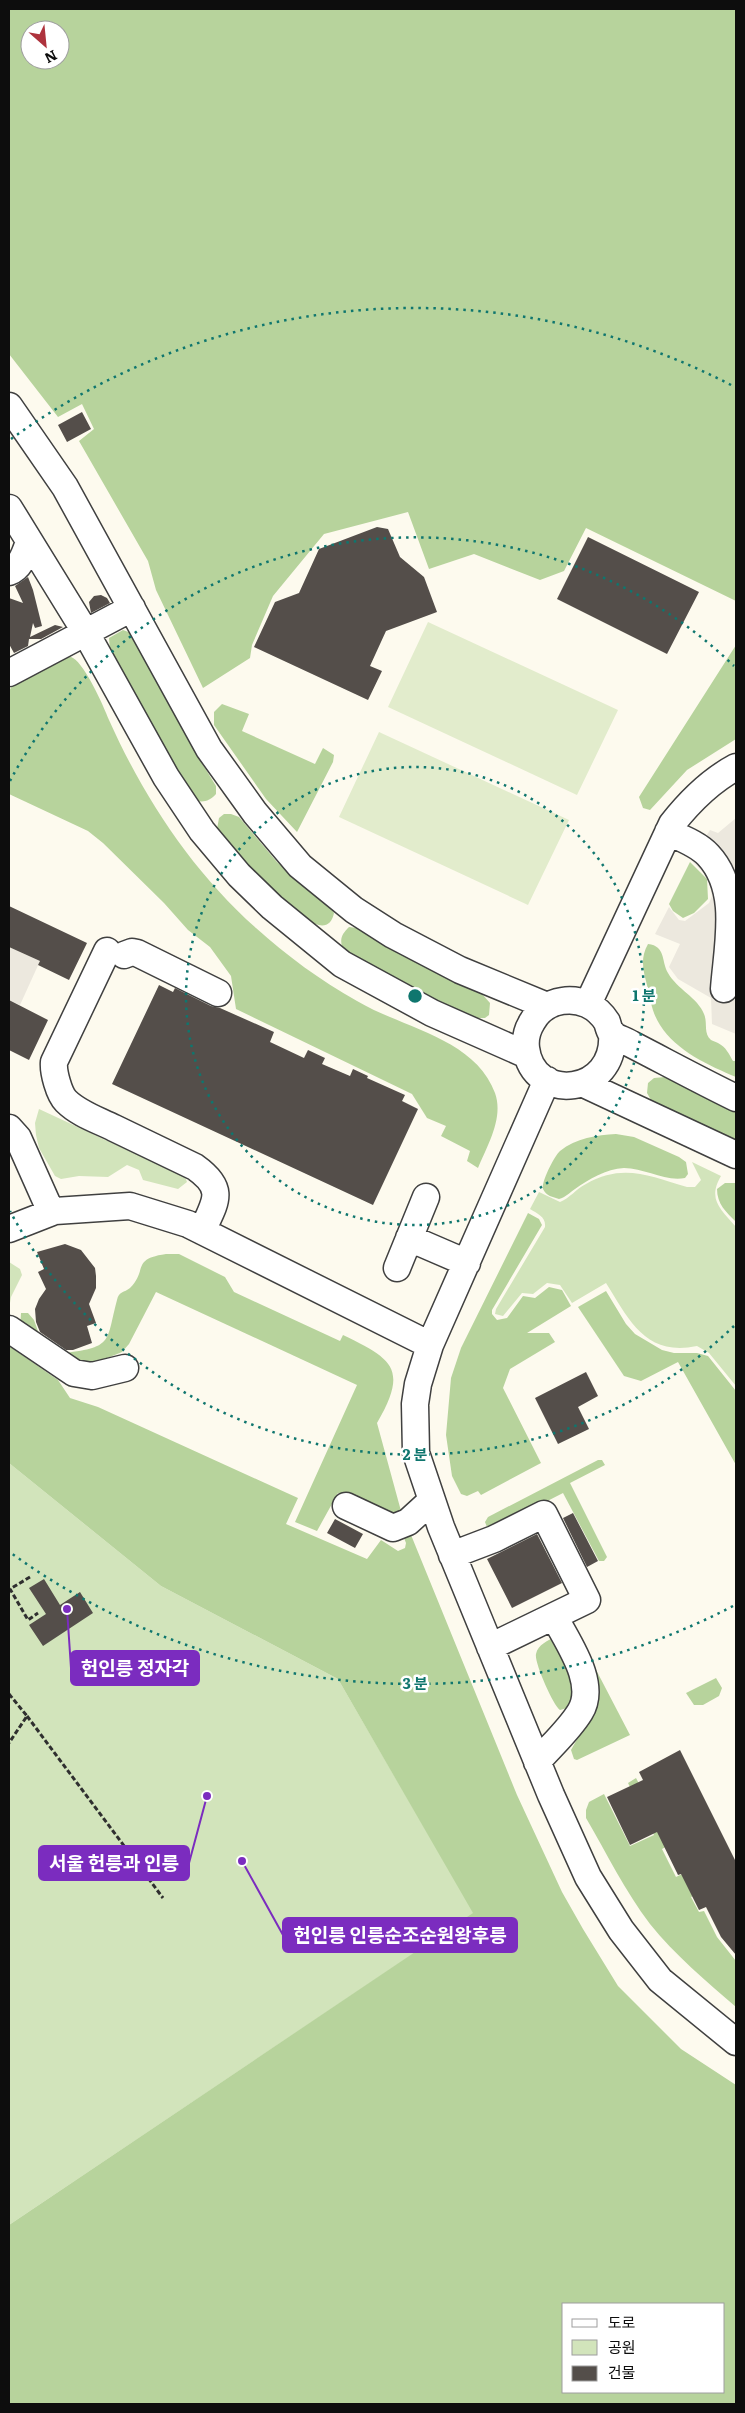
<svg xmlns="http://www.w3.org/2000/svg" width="745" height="2413" font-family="Literata,'Noto Sans KR',serif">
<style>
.green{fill:#d2e4bb}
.forest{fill:#b7d39c;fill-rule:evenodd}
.pitch{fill:#e2eccc}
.plaza{fill:#ece8de}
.building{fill:#544e4a}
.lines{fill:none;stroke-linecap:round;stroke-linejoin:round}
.minor-casing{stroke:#404040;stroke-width:29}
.path{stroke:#2f2f2f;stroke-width:3;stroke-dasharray:5 2.5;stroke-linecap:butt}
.minor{stroke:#fff;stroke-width:26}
.ring{fill:none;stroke:#0f766e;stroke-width:2.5;stroke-dasharray:2.5 5}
.centre{fill:#0f766e;stroke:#fff;stroke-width:2.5}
.ring-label{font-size:15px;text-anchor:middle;font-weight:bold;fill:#0f766e;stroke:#fff;stroke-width:5;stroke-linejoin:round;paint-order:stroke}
.leader{fill:none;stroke:#7b2cbf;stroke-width:2}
.callout-dot{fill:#7b2cbf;stroke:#fff;stroke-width:2}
.callout{fill:#7b2cbf;stroke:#7b2cbf;stroke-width:2}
.callout-label{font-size:19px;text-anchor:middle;font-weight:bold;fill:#fff}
</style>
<rect width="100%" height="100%" fill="#fdfaee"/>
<path class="green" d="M39 1109 185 1177 187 1182 178 1189 143 1180 139 1170 127 1165 108 1177 79 1176 61 1179 55 1176 39 1148 36 1135 35 1123Z
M692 1162 721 1176C707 1200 721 1209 736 1227V1386L709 1353 697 1346C646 1357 629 1320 606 1283L572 1303 560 1285 547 1283 533 1294 522 1293 503 1316 495 1314 496 1309 545 1227C546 1217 538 1214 530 1209L539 1192 560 1202C570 1198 576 1189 586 1184 623 1163 649 1176 687 1187H695L701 1180Z
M9 1262 20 1269 22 1275 11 1297 9 1309Z
M9 1463 161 1586 338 1679 474 1913 9 2225Z"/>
<path class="forest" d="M9 9H736V601L586 528 564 571 540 580 474 554 429 569 408 512 324 534 273 596 252 645 250 658 203 688 156 590 148 561 79 441 94 429 82 404 58 417 9 354ZM30 30H60V60H30Z
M123 630 131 633 194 750 216 786V794C209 802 200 804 191 798L110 651 109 638Z
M736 645V739L687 770 650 810 643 808 639 797Z
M62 655C66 656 70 656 73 658 86 666 103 705 109 720 144 798 192 871 256 928 287 956 320 980 357 1001 402 1028 475 1038 495 1093 504 1118 487 1146 478 1168L467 1161 470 1151 441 1136 446 1126 427 1118 412 1094 236 1009 231 976 210 947 188 930 164 903 103 843 88 831 9 794V691L14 683Z
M222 704 249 714 242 731 315 764 323 748 334 755 333 762 297 832 266 799 214 725V712Z
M224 814H231L239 817 277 862 331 908 334 913C324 964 228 842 217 829L219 818Z
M690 862 707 879 708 899 694 913 683 918 673 911 669 904Z
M349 927 357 928 482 994 490 1003 489 1015 485 1018H473L378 972 343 949C339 939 342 934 349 927Z
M648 944C666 946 661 961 668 973 677 989 698 998 704 1014 708 1023 703 1033 711 1040 713 1041 716 1042 718 1043 726 1047 729 1054 733 1061H736V1077C710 1066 676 1051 660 1025 652 1013 650 998 647 985 643 970 640 958 648 944Z
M665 1077 736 1110V1142L651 1100 647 1093 648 1083 654 1078Z
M616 1134 634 1137 679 1157 686 1162 688 1174 685 1178C665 1182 645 1168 624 1168 606 1169 589 1179 575 1189 569 1193 566 1197 559 1199 553 1197 546 1196 543 1189 541 1182 555 1155 560 1151 576 1138 597 1135 616 1134Z
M725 1183H736V1222C726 1212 717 1204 717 1189Z
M528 1213 539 1219 542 1225 492 1310V1314L497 1320 507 1318 523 1296 535 1298 549 1287 562 1290 571 1306 527 1333H549L555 1342 510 1369 503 1388 541 1463 481 1495 478 1491 467 1496 461 1494 452 1476 446 1435 451 1378 461 1348Z
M166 1254H179L225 1277 234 1292 340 1341 343 1335C392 1359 409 1368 377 1423L401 1511 399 1515 382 1517 338 1493 317 1531 295 1522 357 1385 156 1292 129 1344 122 1352 85 1367 20 1329 21 1313H28L34 1320 39 1334 65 1353C114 1347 106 1341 117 1300 119 1291 124 1293 130 1288 148 1270 131 1259 166 1254Z
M606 1291 626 1324 635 1334 662 1350 674 1353H697L708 1356 736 1391V1465L678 1362 641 1381 624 1376 578 1307Z
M9 1346 58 1380 70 1398 98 1407 298 1498 286 1524 367 1559 381 1540 398 1551 405 1548 406 1543 402 1533 409 1530 517 1795 562 1892 583 1929 618 1986 681 2049 736 2085V2404H9V2225L473 1913 338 1679 161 1586 9 1463ZM564 2304H724V2392H564Z
M598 1460H602L605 1465 570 1483 607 1557 604 1561H599L563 1493 499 1526 487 1527 485 1522 488 1517Z
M556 1636 575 1675 574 1706 560 1710C553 1705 534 1662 536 1654 538 1644 548 1641 556 1636Z
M580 1639 630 1735 577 1760 574 1759 571 1750 594 1709Z
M716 1678 722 1688 719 1696 703 1705H694L686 1693Z
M636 1778 671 1844 662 1849 676 1877 684 1873 696 1895 691 1897 699 1912 704 1911 717 1937 736 1961V2007C706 1981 675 1955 650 1924 625 1891 607 1854 586 1818V1810L589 1802 604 1794 630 1846 654 1835 628 1783Z"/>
<path class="pitch" d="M428 622 618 710 577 795 388 707Z
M379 732 569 820 528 905 339 817Z"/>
<path class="plaza" d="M736 818V1034L712 1024 711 998 678 979 669 967 680 944 655 934 669 907 679 920 685 921 709 903 712 896 708 877 691 860 710 830 718 833Z
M9 947 40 961 20 1005 9 1000Z"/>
<path class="building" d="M82 412 91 429 67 442 58 425Z
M377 527 388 529 400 557 424 577 437 612 386 631 370 666 382 671 368 700 254 647 275 602 299 593 319 549Z
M588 537 699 592 667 654 557 599Z
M28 577 33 590 42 626 35 628 33 623 30 637 55 625 63 627 41 639H29L28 646 14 653 9 644V598L23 603 15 586Z
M101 595 107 598 110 603 91 613 89 602 94 596Z
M9 906 87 943 69 980 38 965 40 961 9 947Z
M159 985 173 992 175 988 211 1006 220 1008 274 1032 270 1042 304 1058 308 1050 325 1058 322 1064 350 1076 353 1069 368 1076 367 1078 405 1095 402 1101 418 1109 373 1205 112 1084Z
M9 1000 48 1020 29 1060 9 1050Z
M65 1244 81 1250 95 1268 96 1276V1288L89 1304 96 1323 87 1326 92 1343 73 1350H66L40 1332 36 1322 35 1309 39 1299 46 1289 38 1272 44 1269 37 1252Z
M586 1372 598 1396 578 1407 589 1429 558 1444 535 1398Z
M573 1513 598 1561 587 1567 563 1518Z
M335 1519 363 1534 355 1548 327 1533Z
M537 1534 562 1583 512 1608 487 1559Z
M44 1579 60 1605 80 1592 93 1613 43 1646 29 1625 46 1614 29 1588Z
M680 1750 736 1862V1955L721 1937 706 1907 699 1910 681 1874 678 1875 657 1832 630 1845 607 1797 643 1780 639 1772Z"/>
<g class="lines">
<g class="minor-casing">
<path id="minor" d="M9 406 65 487 209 749 255 813 300 866 354 910 393 935 460 970 547 1006
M9 508 86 633 166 777 202 831 239 875 272 907 342 964 432 1013 527 1055
M9 572C21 568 25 553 29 542
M9 673 132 608
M668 832C681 838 698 844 708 855 741 890 727 946 724 989
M107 951 54 1062C53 1072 59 1094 66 1101 79 1114 98 1120 114 1128 141 1141 168 1154 195 1167 226 1189 216 1201 202 1231
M124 955 132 952 137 953 218 993
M588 1004 672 824C690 801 710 781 736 767
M612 1033C617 1095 533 1105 526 1048 525 1039 527 1030 532 1022 538 1011 549 1003 562 1001 580 998 597 1006 607 1022 608 1025 609 1030 611 1033 615 1038 626 1040 631 1044 666 1062 701 1081 736 1098
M547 1080 430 1345 418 1384 415 1404 416 1453 441 1527 551 1795 588 1877 621 1930 660 1980 736 2042
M584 1084 736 1155
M9 1128 18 1138 51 1212
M9 1229 55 1211 130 1206 188 1224 430 1345
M409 1238 467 1263
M397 1268 426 1197
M9 1329 74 1373 92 1376 125 1368
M346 1506 393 1528 408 1522 431 1501
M452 1555 494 1539 544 1514 587 1600 490 1647
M537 1762C551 1746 569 1730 580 1712 598 1683 567 1642 554 1616"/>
</g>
<path class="path" d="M30 1577 10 1589 28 1620 38 1613
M9 1694 27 1716 9 1743
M27 1716 163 1898"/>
<use href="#minor" class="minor"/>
</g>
<g class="ring">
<circle cx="415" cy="996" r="229"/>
<path d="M734 1326A459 459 0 0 1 10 1211M10 781A459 459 0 0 1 734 666"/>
<path d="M733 1606A688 688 0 0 1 11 1553M11 439A688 688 0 0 1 733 386"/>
</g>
<circle cx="415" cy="996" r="8" class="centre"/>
<g class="ring-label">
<text x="644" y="1001">1 분</text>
<text x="415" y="1460">2 분</text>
<text x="415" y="1689">3 분</text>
</g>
<path class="leader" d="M67 1609L71 1668M207 1796L189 1863M242 1861L283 1935"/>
<g class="callout-dot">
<circle cx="67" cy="1609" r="5"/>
<circle cx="207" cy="1796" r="5"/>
<circle cx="242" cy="1861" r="5"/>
</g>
<g class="callout">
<rect x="71" y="1651" width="128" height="34" rx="5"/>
<rect x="39" y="1846" width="150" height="34" rx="5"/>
<rect x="283" y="1918" width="234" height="34" rx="5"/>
</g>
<g class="callout-label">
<text x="135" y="1675">헌인릉 정자각</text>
<text x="114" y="1870">서울 헌릉과 인릉</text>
<text x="400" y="1942">헌인릉 인릉순조순원왕후릉</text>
</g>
<rect width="745" height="2413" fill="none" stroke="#0d0d0d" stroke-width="20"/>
<rect x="562" y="2303" width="162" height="90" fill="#ffffff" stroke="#9e9e9e"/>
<rect x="572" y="2319" width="25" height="8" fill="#ffffff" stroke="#9e9e9e"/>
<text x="608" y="2328" font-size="15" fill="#0d0d0d">도로</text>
<rect x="572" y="2340" width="25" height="15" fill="#d2e4bb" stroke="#9e9e9e"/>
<text x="608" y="2353" font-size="15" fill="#0d0d0d">공원</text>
<rect x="572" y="2366" width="25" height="15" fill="#544e4a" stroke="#9e9e9e"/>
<text x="608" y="2378" font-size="15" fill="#0d0d0d">건물</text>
<g transform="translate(45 45) rotate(153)"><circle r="24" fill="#ffffff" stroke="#9e9e9e"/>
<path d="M0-4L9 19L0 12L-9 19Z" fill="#ae333d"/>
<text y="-8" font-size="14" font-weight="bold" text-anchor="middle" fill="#0d0d0d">N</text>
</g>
</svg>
